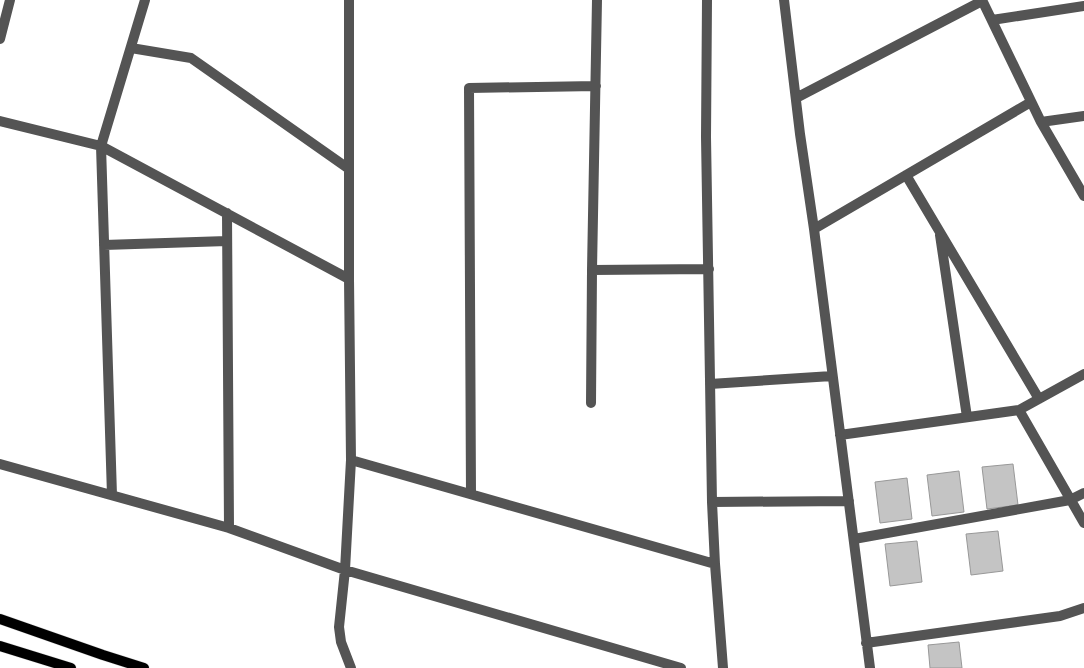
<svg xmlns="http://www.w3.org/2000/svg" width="1084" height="668" font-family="'Golos Text',sans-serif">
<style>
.building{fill:#c4c4c4;stroke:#989898}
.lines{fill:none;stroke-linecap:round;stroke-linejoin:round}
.major-casing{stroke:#dbdbdb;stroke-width:11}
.minor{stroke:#545454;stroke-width:10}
.major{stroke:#000;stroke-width:10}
</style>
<rect width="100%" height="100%" fill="#fff"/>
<path class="building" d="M1013 464 1018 505 987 509 982 467Z
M959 471 964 512 932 516 927 475Z
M907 478 912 519 880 523 875 482Z
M998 531 1003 571 971 575 966 534Z
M917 541 922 582 890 586 885 544Z
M959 642 962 668H930L928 645Z"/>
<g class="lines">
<g class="major-casing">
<path id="major" d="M0 619 103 655 144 668
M0 646 71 668"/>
</g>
<path class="minor" d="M349 0V279L351 460 345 570 339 627 341 642 351 668
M707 0 706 137 712 502 715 564 723 668
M784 0 800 134 814 229 870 668
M982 0 1041 122 1084 196
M992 20 1084 6
M0 39 10 0
M131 48 191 58 349 169
M796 98 982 1
M0 121 101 146 349 279
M1041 122 1084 116
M906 175 1039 399
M227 213 229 528
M814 229 1031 102
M940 235 967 417
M104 245 227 241
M592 270 709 269
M710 384 832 376
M591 403 592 270 597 0
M1019 410 1084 523
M840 435 1019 410 1084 374
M351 460 715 564
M0 464 229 528 345 570 681 668
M471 494 469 88 596 86
M112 495 101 146 145 0
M712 502 849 501
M854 539 1070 500 1084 493
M866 643 1060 616 1084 608"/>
<use href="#major" class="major"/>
</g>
</svg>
